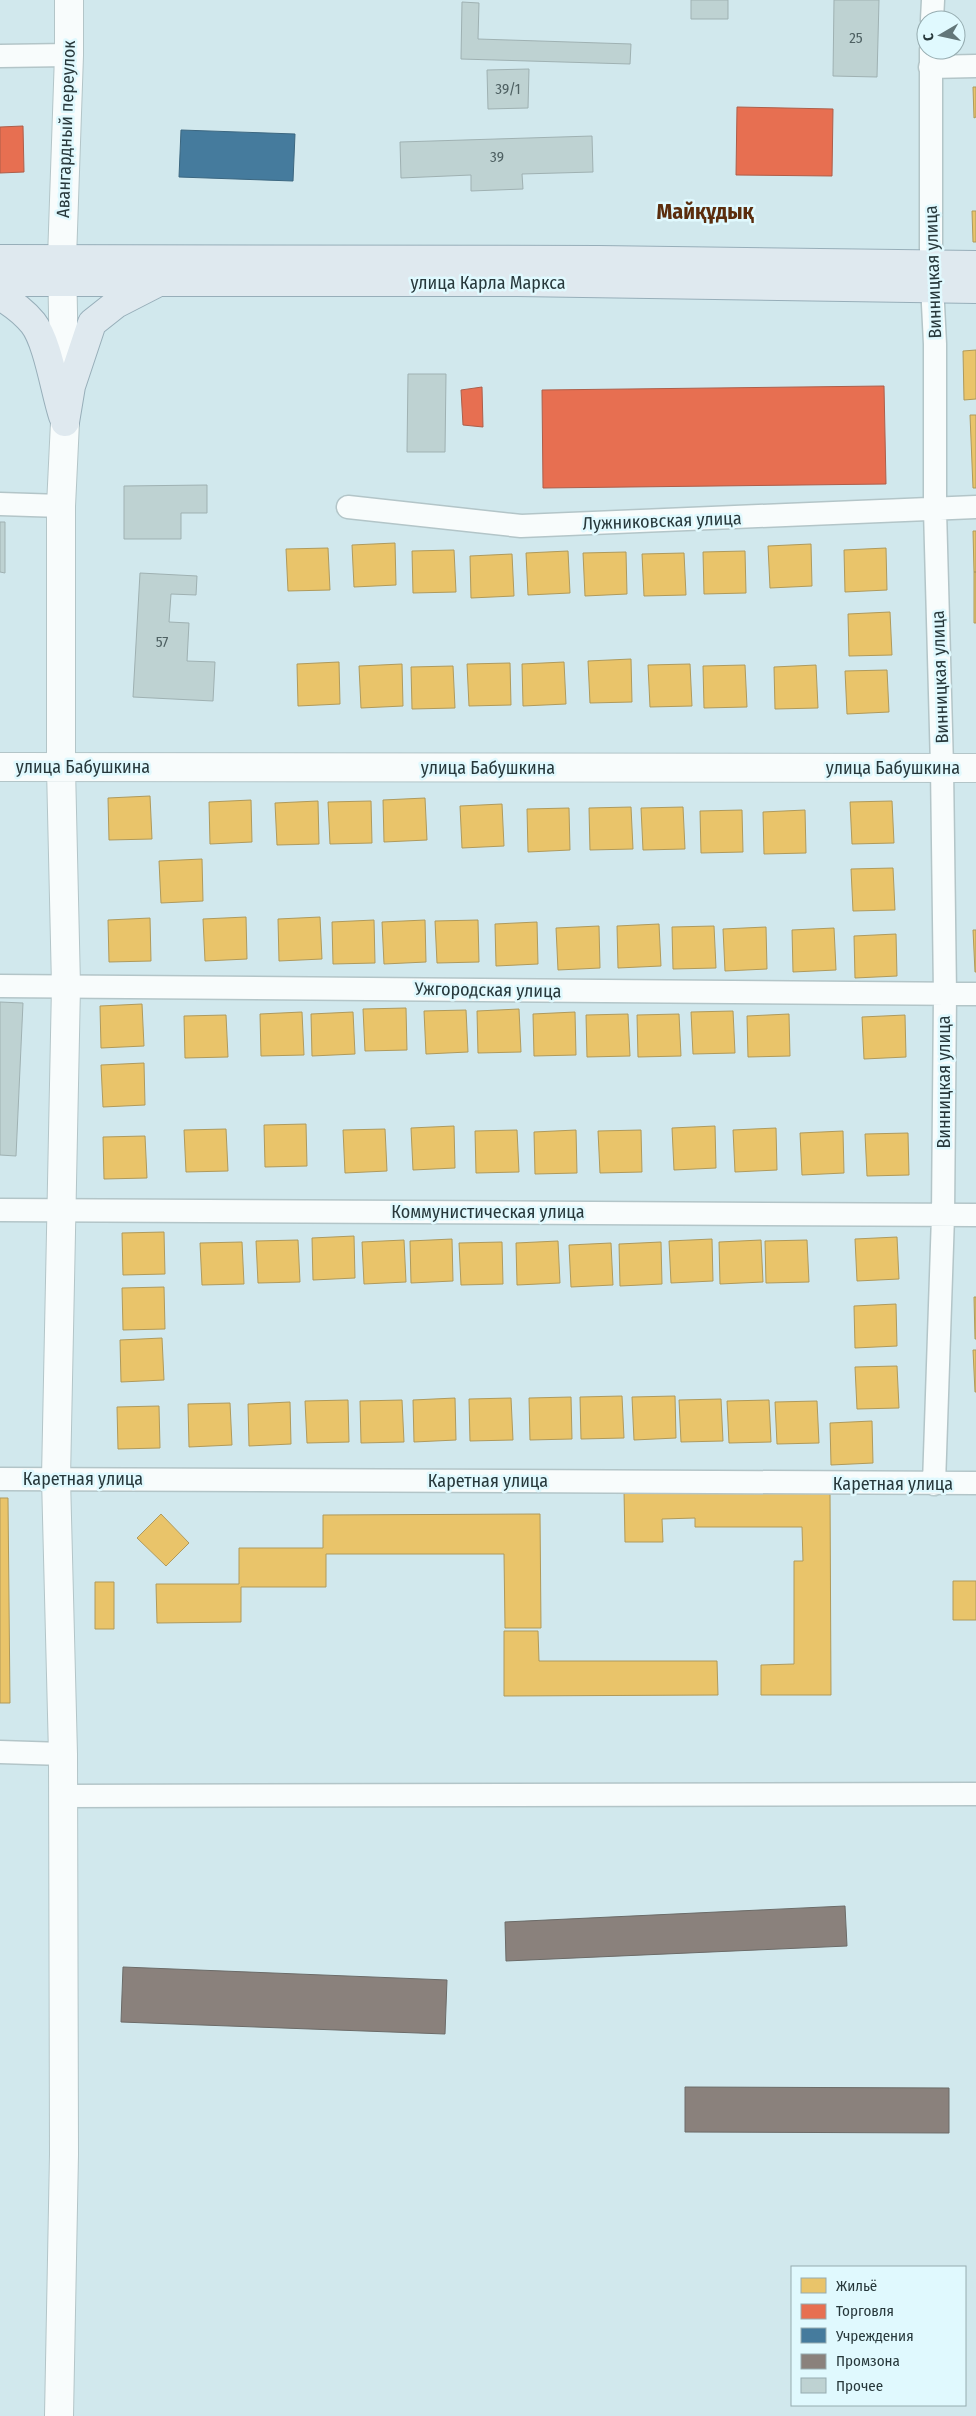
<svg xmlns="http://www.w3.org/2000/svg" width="976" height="2416" font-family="'Fira Sans Condensed',sans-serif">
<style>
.homes{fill:#e9c46a;stroke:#af9a5c}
.shops{fill:#e76f51;stroke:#ad5e4a}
.public{fill:#457b9d;stroke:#3c6780}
.industry{fill:#8a817c;stroke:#6c6b68}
.building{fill:#bed2d2;stroke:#9fb1b2}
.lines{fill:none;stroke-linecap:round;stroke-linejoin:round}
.street-casing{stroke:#b3c5c8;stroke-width:25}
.secondary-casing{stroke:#b3c5c8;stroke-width:30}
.primary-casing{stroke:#97aeb9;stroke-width:30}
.street{stroke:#f8fcfc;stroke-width:22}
.secondary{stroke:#f8fcfc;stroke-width:28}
.primary{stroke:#dfe9ef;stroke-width:28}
.labels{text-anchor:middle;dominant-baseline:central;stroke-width:5;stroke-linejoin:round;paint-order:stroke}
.number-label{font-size:15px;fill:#4e6062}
.street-label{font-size:18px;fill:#27383b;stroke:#e0f9fe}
.district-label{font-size:22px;font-weight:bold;fill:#5b2d0d;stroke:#e0f9fe}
</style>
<rect width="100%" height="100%" fill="#d1e8ed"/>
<path class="homes" d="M973 87H976V117L974 118Z
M972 211H976V242H973Z
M976 350V399L964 400 963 351Z
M970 415H976V488H973Z
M973 531H976V572H974Z
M395 543 396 585 354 587 352 545Z
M811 544 812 586 770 588 768 546Z
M328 548 330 590 288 591 286 549Z
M886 548 887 590 845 592 844 550Z
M454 550 456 592 413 593 412 551Z
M568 551 570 593 528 595 526 553Z
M745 551 746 593 704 594 703 552Z
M626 552 627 594 585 596 583 553Z
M684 553 686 595 644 596 642 554Z
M512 554 514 596 471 598 470 556Z
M974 572H976V623H974Z
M890 612 892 655 849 656 848 614Z
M631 659 632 702 590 703 588 661Z
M339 662 340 704 298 706 297 664Z
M564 662 566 704 523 706 522 664Z
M510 663 511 705 469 706 467 664Z
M402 664 403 706 361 708 359 666Z
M690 664 692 706 650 707 648 665Z
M745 665 747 707 704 708 703 666Z
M816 665 818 708 775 709 774 667Z
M453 666 455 708 412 709 411 667Z
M887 670 889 712 847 714 845 671Z
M150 796 152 839 109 840 108 798Z
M425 798 427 840 384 842 383 800Z
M251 800 252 842 210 844 209 802Z
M318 801 319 844 277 845 275 803Z
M371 801 372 843 330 844 328 802Z
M892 801 894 843 852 844 850 802Z
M502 804 504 846 462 848 460 806Z
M631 807 633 849 590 850 589 808Z
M683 807 685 849 643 850 641 808Z
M569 808 570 850 528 852 527 809Z
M742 810 743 852 701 853 700 811Z
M805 810 806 853 764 854 763 812Z
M202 859 203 901 161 903 159 861Z
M893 868 895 910 853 911 851 869Z
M246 917 247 959 205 961 203 919Z
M320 917 322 959 279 961 278 919Z
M150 918 151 961 109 962 108 920Z
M374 920 375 963 333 964 332 922Z
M425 920 426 962 384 964 382 922Z
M478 920 479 962 437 963 435 921Z
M537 922 538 964 496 966 495 924Z
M659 924 661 966 618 968 617 926Z
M599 926 600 968 558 970 556 928Z
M714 926 716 968 673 969 672 927Z
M766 927 767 969 725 971 723 929Z
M834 928 836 970 793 972 792 930Z
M973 930H976V972H975Z
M896 934 897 976 855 978 854 936Z
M142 1004 144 1046 101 1048 100 1006Z
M406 1008 407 1050 365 1051 363 1009Z
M519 1009 521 1052 478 1053 477 1011Z
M466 1010 468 1052 426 1054 424 1011Z
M733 1011 735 1053 693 1054 691 1012Z
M302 1012 304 1055 261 1056 260 1014Z
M353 1012 355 1054 312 1056 311 1014Z
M575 1012 576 1055 534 1056 533 1014Z
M628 1014 630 1056 587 1057 586 1015Z
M679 1014 681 1056 638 1057 637 1015Z
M789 1014 790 1056 748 1057 747 1016Z
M226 1015 228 1057 185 1058 184 1016Z
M905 1015 906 1057 864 1059 862 1017Z
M144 1063 145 1105 103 1107 101 1065Z
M306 1124 307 1166 265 1167 264 1125Z
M454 1126 455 1168 413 1170 411 1128Z
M715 1126 716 1168 674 1170 672 1128Z
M776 1128 777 1170 735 1172 733 1130Z
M226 1129 228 1171 186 1172 184 1130Z
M385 1129 387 1171 345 1173 343 1130Z
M517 1130 519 1172 476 1173 475 1131Z
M576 1130 577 1173 535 1174 534 1132Z
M641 1130 642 1172 600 1173 598 1131Z
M843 1131 844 1173 802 1175 800 1133Z
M908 1133 909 1175 867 1176 865 1134Z
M145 1136 147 1178 104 1179 103 1137Z
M164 1232 165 1274 123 1275 122 1233Z
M354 1236 355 1278 313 1280 312 1238Z
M897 1237 899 1279 857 1281 855 1239Z
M452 1239 453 1281 411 1283 410 1241Z
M712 1239 713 1281 671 1283 669 1241Z
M298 1240 300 1282 258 1283 256 1241Z
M404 1240 406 1282 364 1284 362 1242Z
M761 1240 763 1282 720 1284 719 1242Z
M807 1240 809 1282 766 1283 765 1241Z
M558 1241 560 1283 517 1285 516 1243Z
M242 1242 244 1284 202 1285 200 1243Z
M502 1242 503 1284 461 1285 459 1243Z
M661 1242 662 1284 620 1286 619 1244Z
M611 1243 613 1285 571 1287 569 1245Z
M164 1287 165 1329 123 1330 122 1288Z
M974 1297H976V1339H975Z
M896 1304 897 1346 855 1348 854 1306Z
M162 1338 164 1380 121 1382 120 1340Z
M973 1350H976V1392H975Z
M897 1366 899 1408 857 1409 855 1367Z
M622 1396 624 1438 581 1439 580 1397Z
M675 1396 676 1438 634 1440 632 1397Z
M571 1397 572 1439 530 1440 529 1398Z
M455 1398 456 1440 414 1442 413 1400Z
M511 1398 513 1440 470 1441 469 1399Z
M721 1399 723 1441 681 1442 679 1400Z
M348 1400 349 1442 307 1443 305 1401Z
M402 1400 404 1442 361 1443 360 1401Z
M769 1400 771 1442 729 1443 727 1401Z
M817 1401 819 1443 777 1444 775 1402Z
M290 1402 291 1444 249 1446 248 1404Z
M230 1403 232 1445 189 1447 188 1404Z
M159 1406 160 1448 118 1449 117 1407Z
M872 1421 873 1463 831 1465 830 1423Z
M830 1490 831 1695H761V1665L794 1664V1561H803L802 1527H695V1518L662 1519 663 1542H625L624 1491Z
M0 1498H8L10 1703H0Z
M161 1514 189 1543 166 1566 137 1538Z
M540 1514 541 1628H505L504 1554H326V1587H241V1622L157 1623 156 1584H239V1548H323V1515Z
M953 1581H976V1620H953Z
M95 1582H114V1629H95Z
M504 1631H538L539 1661H717L718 1695 504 1696Z"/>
<path class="shops" d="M737 107 833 109 832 176 736 175Z
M23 126 24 172 0 173V127Z
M884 386 886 484 543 488 542 390Z
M482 387 483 427 463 425 461 390Z"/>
<path class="public" d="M181 130 295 134 293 181 179 177Z"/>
<path class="industry" d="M845 1906 847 1946 506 1961 505 1922Z
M123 1967 447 1980 445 2034 121 2022Z
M685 2087 949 2088V2133L685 2132Z"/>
<path class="building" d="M691 0H728V19H691Z
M834 0H879L877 77 833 76Z
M462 2 479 3 478 39 631 44 630 64 461 59Z
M529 69 528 108 488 109 487 70Z
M592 136 593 172 522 174 523 189 471 191V175L401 178 400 142Z
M408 374H446L445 452H407Z
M207 485V513H181V539H124V486Z
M0 522H5V573L0 572Z
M140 573 197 576 196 595 171 594 169 622 189 623 187 661 215 662 213 701 133 697Z
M0 1002 23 1003 16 1156 0 1155Z"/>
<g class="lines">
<g class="street-casing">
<path id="street" d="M932 20 933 0
M931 50V265L935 344V510L942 767 945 994 943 1216 934 1484
M0 56 69 55
M930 67 976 66
M0 504 61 506
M348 507 521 526 976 507
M0 986 976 994
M0 1210 976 1215
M0 1479 976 1483
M0 1752 63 1754
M62 1796 976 1794"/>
</g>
<g class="secondary-casing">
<path id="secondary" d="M0 767 976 768
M59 2416 64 2154 63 1754 56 1478 66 986 61 768V506L65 422 62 259 69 55V0"/>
</g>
<g class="primary-casing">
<path id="primary" d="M0 259 599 260 976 265
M0 282H517L976 289
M0 296C12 303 24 312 33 323 48 342 55 392 63 416
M65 422 71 386 92 323 116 304 155 284"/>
</g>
<use href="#street" class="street"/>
<use href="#secondary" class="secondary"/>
<use href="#primary" class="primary"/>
</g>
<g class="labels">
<g class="number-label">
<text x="856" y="38">25</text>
<text x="508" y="89">39/1</text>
<text x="497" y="157">39</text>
<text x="162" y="642">57</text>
</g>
<g class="street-label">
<text transform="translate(66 129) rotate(-88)">Авангардный переулок</text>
<text transform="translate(933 272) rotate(-92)">Винницкая улица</text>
<text x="488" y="283">улица Карла Маркса</text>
<text transform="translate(662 521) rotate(-2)">Лужниковская улица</text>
<text transform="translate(940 677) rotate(-92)">Винницкая улица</text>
<text x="83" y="767">улица Бабушкина</text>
<text x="488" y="768">улица Бабушкина</text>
<text x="893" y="768">улица Бабушкина</text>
<text transform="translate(488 990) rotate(1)">Ужгородская улица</text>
<text transform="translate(944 1082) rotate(-90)">Винницкая улица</text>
<text x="488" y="1212">Коммунистическая улица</text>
<text x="83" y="1479">Каретная улица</text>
<text x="488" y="1481">Каретная улица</text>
<text x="893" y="1484">Каретная улица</text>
</g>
<g class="district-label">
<text x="705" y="211">Майқұдық</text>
</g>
</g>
<rect x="791" y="2266" width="175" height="140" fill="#e0f9fe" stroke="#96acb0"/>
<rect x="801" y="2278" width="25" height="15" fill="#e9c46a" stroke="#96acb0"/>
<text x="836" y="2291" font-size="15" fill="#27383b">Жильё</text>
<rect x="801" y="2304" width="25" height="15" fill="#e76f51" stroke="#96acb0"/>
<text x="836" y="2316" font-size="15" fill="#27383b">Торговля</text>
<rect x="801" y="2328" width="25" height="15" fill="#457b9d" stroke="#96acb0"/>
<text x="836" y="2341" font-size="15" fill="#27383b">Учреждения</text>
<rect x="801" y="2354" width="25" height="15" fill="#8a817c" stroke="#96acb0"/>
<text x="836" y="2366" font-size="15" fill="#27383b">Промзона</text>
<rect x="801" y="2378" width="25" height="15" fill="#bed2d2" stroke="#96acb0"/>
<text x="836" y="2391" font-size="15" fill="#27383b">Прочее</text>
<g transform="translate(941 35) rotate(261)"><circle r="24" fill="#e0f9fe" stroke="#96acb0"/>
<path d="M0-4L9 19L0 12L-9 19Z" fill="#627679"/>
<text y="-8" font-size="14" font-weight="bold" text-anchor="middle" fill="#27383b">С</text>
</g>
</svg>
